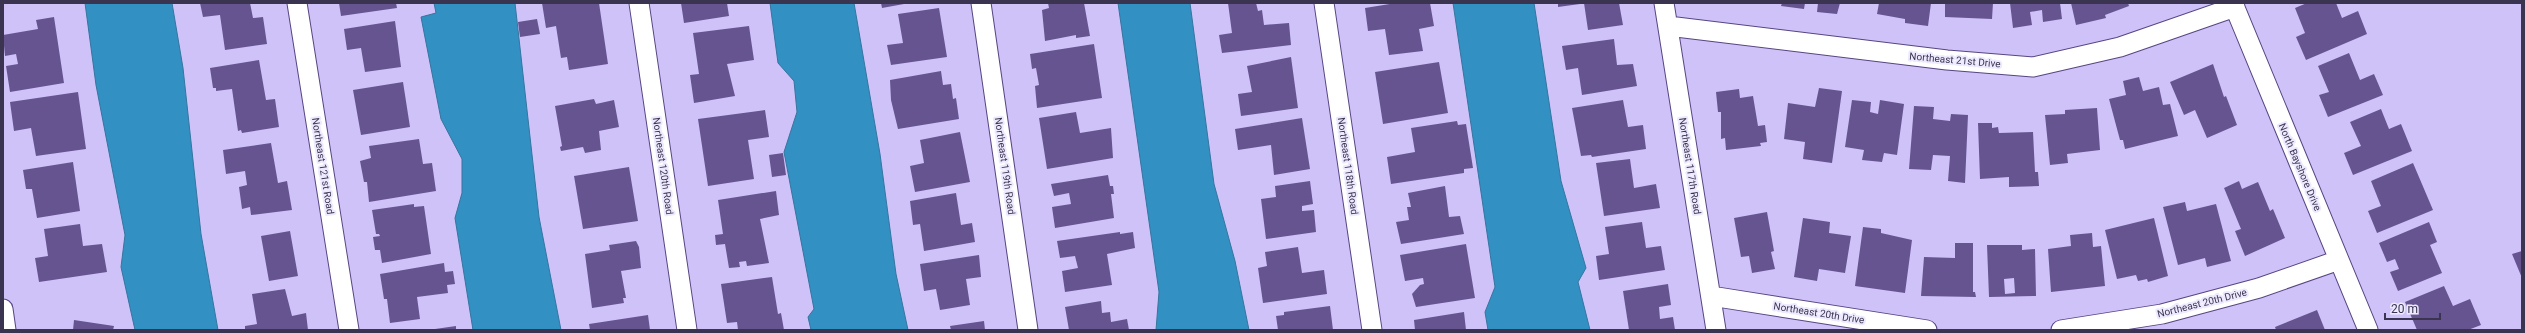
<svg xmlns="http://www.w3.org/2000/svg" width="2525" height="333" font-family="Roboto,sans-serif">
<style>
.water{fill:#3291c2;stroke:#3575a0}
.building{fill:#665491;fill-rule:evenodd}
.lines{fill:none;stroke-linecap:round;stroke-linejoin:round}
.minor-casing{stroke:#574581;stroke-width:21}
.minor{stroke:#fff;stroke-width:19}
.labels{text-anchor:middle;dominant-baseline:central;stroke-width:4;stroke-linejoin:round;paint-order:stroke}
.street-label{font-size:10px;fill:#3b3450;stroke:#ede9fe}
</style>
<rect width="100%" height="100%" fill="#cfc2f9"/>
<path class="water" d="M85 3H172L183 68 201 234 218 330H135L121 267 125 235 96 85Z
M434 3H515L539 217 561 330H473L455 218 462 193V159L441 119 421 17 436 13Z
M770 3H854L880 154 896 274 908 330H811L808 317 814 309 784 152 797 112 794 81 778 63Z
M1118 3H1190L1214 184 1235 261 1249 330H1156L1159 292Z
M1453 3H1534L1561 181 1586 268 1578 282 1590 330H1488L1485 312 1495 287Z"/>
<path class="building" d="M200 3H250L253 18 263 17 267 44 225 50 220 15 203 17Z
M339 3H396L397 8 341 16Z
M542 3H599L608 64 569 70 567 57 561 58 556 26 546 28Z
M681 3H727L729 16 684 23Z
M881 3H904V4L882 8Z
M1048 3H1084L1090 36 1076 38V35L1045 41 1042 10 1049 8Z
M1228 3H1256L1258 11 1262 10 1264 25 1289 23 1291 45 1222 53 1219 35 1232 33Z
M1396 3H1430L1434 26 1419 29 1423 51 1389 55 1385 29 1368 31 1365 8Z
M1558 3H1580V4L1558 7Z
M1584 3H1619L1623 25 1588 30Z
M1782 3H1805L1804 9 1781 6Z
M1818 3H1840L1837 14 1817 12Z
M1879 3H1931L1928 26 1905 23V19L1877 14Z
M1945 3H1993L1992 19 1945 17Z
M2010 3H2060L2062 19 2043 22 2042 10 2030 12 2032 25 2013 28Z
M2071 3H2128L2129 6 2105 15 2106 18 2076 25Z
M2307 3H2336L2342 18 2358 11 2367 34 2306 60 2296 37 2305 33 2295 8Z
M939 8 947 57 891 65 887 45 903 43 898 14Z
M54 17 64 83 10 92 6 66 18 64 16 54 5 56 3 35 38 29 36 20Z
M537 19 540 34 520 37 518 22Z
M395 21 401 67 365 72 361 48 347 50 344 29Z
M749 26 754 60 727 64 735 96 694 103 690 75 699 74 693 33Z
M1614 39 1617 65 1633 64 1637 86 1582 95 1578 68 1566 70 1562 46Z
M1094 44 1102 98 1037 108 1035 86 1039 85 1036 68 1032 69 1030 54Z
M2349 53 2360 80 2374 74 2383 95 2328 117 2319 95 2329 92 2318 66Z
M1291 57 1298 108 1241 116 1238 94 1252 92 1247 66Z
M259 60 266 100 275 99 279 127 242 133 241 130 238 131 232 89 216 91V88H213L210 68Z
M1439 62 1448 113 1383 124 1375 72Z
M2213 64 2224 97 2226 96 2237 125 2207 138 2195 110 2184 115 2170 82Z
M941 71 943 85 951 84 953 99 956 98 959 119 898 129 891 100 890 80Z
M2139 77 2143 91 2159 87 2163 105 2170 104 2178 136 2125 149 2123 140H2120L2109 99 2126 95 2123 81Z
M403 82 410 127 361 135 353 90Z
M1819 88 1842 91 1832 163 1803 159 1805 142 1784 139 1788 103 1815 107Z
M1739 89 1740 98 1753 96 1758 126 1765 125 1767 142 1760 143 1761 146 1726 150 1725 138 1721 139V112H1718L1716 92Z
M78 92 86 149 36 156 31 128 14 131 10 102Z
M594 99 596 104 614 100 619 127 599 131 601 150 585 153 583 147 561 151 560 147 562 146 555 106Z
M1623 100 1628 127 1643 125 1646 149 1592 157 1591 155 1581 156 1572 108Z
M1852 100 1871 102 1870 112 1878 114 1880 100 1904 104 1897 155 1884 153 1882 162 1862 160 1864 150 1845 147Z
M1914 106 1934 107 1933 119 1950 121 1951 114 1968 115 1965 183 1948 181 1950 156 1933 155 1931 170 1909 169Z
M2097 108 2100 150 2067 154 2068 163 2050 165 2045 115 2065 114V110Z
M2381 109 2389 129 2401 124 2412 151 2353 175 2344 153 2361 146 2350 122Z
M765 110 769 137 748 140 754 179 708 186 698 119Z
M1076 112 1080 133 1111 128 1113 158 1047 169 1039 118Z
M1302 118 1310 169 1274 175 1271 145 1238 150 1235 129Z
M1457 121 1458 125 1466 124 1473 168 1464 169V173L1391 184 1387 157 1415 152 1411 128Z
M1978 123H1992V128L1998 127 1999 133 2033 132 2035 172H2038L2039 186 2009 187V177L1980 179Z
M960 132 970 182 915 192 910 166 924 163 920 140Z
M419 139 423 164 432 163 436 191 369 202 367 182H364L360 161 371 158 369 146Z
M271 143 278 183 287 181 292 210 251 215 250 207 242 209 239 187 247 185 245 171 226 174 223 150Z
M783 153 786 175 772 177 769 155Z
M1630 159 1634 188 1656 184 1660 208 1604 216 1596 163Z
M73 162 80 211 37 218 32 189H26L23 170Z
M2413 163 2433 210 2377 233 2368 211 2381 206 2371 181Z
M629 167 638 221 583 229 574 176Z
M1108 175 1110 186H1113L1114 194H1111L1114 218 1055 228 1052 207 1071 204 1069 193 1054 196 1051 184Z
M1310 181 1313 204 1302 206V211L1314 210 1316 232 1266 239 1261 199 1276 197 1275 186Z
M2239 181 2242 189 2258 182 2270 211 2273 209 2285 238 2245 256 2235 231 2241 229 2224 188Z
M1445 186 1449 217 1460 216 1464 234 1401 244 1396 222 1409 220 1407 207H1411L1408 193Z
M776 191 779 215 760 219 769 263 747 266 746 261 739 262 740 267 729 268 725 244 716 245 715 235 723 234 718 200Z
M956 193 961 225 972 223 975 242 924 251 920 224 913 225 910 201Z
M2185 202 2187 211 2216 204 2231 261 2207 267 2205 258 2178 265 2163 207Z
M414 204V207L424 206 431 254 382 263 380 250H375L373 237 380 236 379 234H376L372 210Z
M1767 212 1774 251 1771 252 1775 269 1752 273 1749 256 1741 257 1734 218Z
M1803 218 1830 222 1829 233 1851 236 1845 273 1819 269 1817 281 1794 277Z
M2154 218 2168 276 2148 282 2147 279 2138 281 2136 275 2117 279 2105 230Z
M1642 222 1646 248 1661 246 1665 270 1599 280 1596 256 1609 254 1605 227Z
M2429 222 2437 242 2430 245 2442 273 2398 291 2390 272 2399 269 2395 259 2387 262 2379 243Z
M80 224 83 246 102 244 107 272 39 282 35 258 48 256 44 229Z
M1863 227 1881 229V233L1912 240 1905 293 1855 286Z
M290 231 298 276 269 281 261 236Z
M1120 232V234L1133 232 1135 248 1107 254 1112 285 1065 292 1062 271 1078 268 1075 256 1060 258 1057 241Z
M2092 233 2093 247 2101 246 2105 286 2051 292 2048 249 2071 246 2070 235Z
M636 241 639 247 641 268 621 271 626 298H623L624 303 592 308 585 254 610 250 609 245Z
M1955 243H1973V292H1975L1976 297 1921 296 1924 257 1955 258Z
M1466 244 1475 298 1416 307 1412 294 1420 285 1424 284 1423 278 1405 281 1400 255Z
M1987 245H2022V250L2035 249 2036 296 1989 297ZM2014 278 2015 293 2005 294 2004 279Z
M1298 247 1302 273 1324 270 1327 294 1263 303 1258 268 1267 266 1265 252Z
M2522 251V278L2512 254Z
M979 255 981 277 966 279 970 305 940 310 936 289 924 291 920 264Z
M444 263 445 272 453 271 455 284 447 285 448 293 417 297 420 319 390 323 387 299H384L380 274Z
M772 277 778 314 781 313 784 330H738L737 322 727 323 721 284Z
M1668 284 1671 305 1659 307 1660 319 1673 317 1675 330H1629L1623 291Z
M2444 286 2453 306 2470 299 2481 325 2468 330H2417L2405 302Z
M285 289 292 316 306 313 308 330H245V326L257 324 252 294Z
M1101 301 1102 313 1110 312 1111 322 1127 319 1129 330H1069L1065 307Z
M1330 306 1333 330H1278L1276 316 1284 315V312Z
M2317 310 2325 330H2276L2275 327Z
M1464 312 1466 330H1415L1414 320Z
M648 315 650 330H590L589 324Z
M74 320 114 326 113 330H73Z
M984 321 985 330H951L950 326Z
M456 326V330H435V329Z"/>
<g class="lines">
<g class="minor-casing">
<path id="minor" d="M297 3 349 330
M639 3 687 330
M981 3 1028 330
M1324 3 1372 330
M1664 3 1716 330
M2233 3 2368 330
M1668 26 1947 60 2033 67 2120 47 2235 7
M1711 296 1927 330
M3 309 6 330
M2061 330 2162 314 2259 288 2339 260"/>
</g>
<use href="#minor" class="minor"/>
</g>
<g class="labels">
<g class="street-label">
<text transform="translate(1955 60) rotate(5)">Northeast 21st Drive</text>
<text transform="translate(323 166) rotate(81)">Northeast 121st Road</text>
<text transform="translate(663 166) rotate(82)">Northeast 120th Road</text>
<text transform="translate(1005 166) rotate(82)">Northeast 119th Road</text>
<text transform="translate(1348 166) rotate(82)">Northeast 118th Road</text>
<text transform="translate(1690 166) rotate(81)">Northeast 117th Road</text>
<text transform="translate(2300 167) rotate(67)">North Bayshore Drive</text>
<text transform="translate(2202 303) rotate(-14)">Northeast 20th Drive</text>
<text transform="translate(1819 313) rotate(9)">Northeast 20th Drive</text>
</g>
</g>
<rect width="2525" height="333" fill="none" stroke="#3b3450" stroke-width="8"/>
<path d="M2385 313v6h55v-6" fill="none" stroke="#3b3450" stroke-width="2"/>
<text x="2391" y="313" font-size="12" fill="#3b3450" stroke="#ede9fe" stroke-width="3" paint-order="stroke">20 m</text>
</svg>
